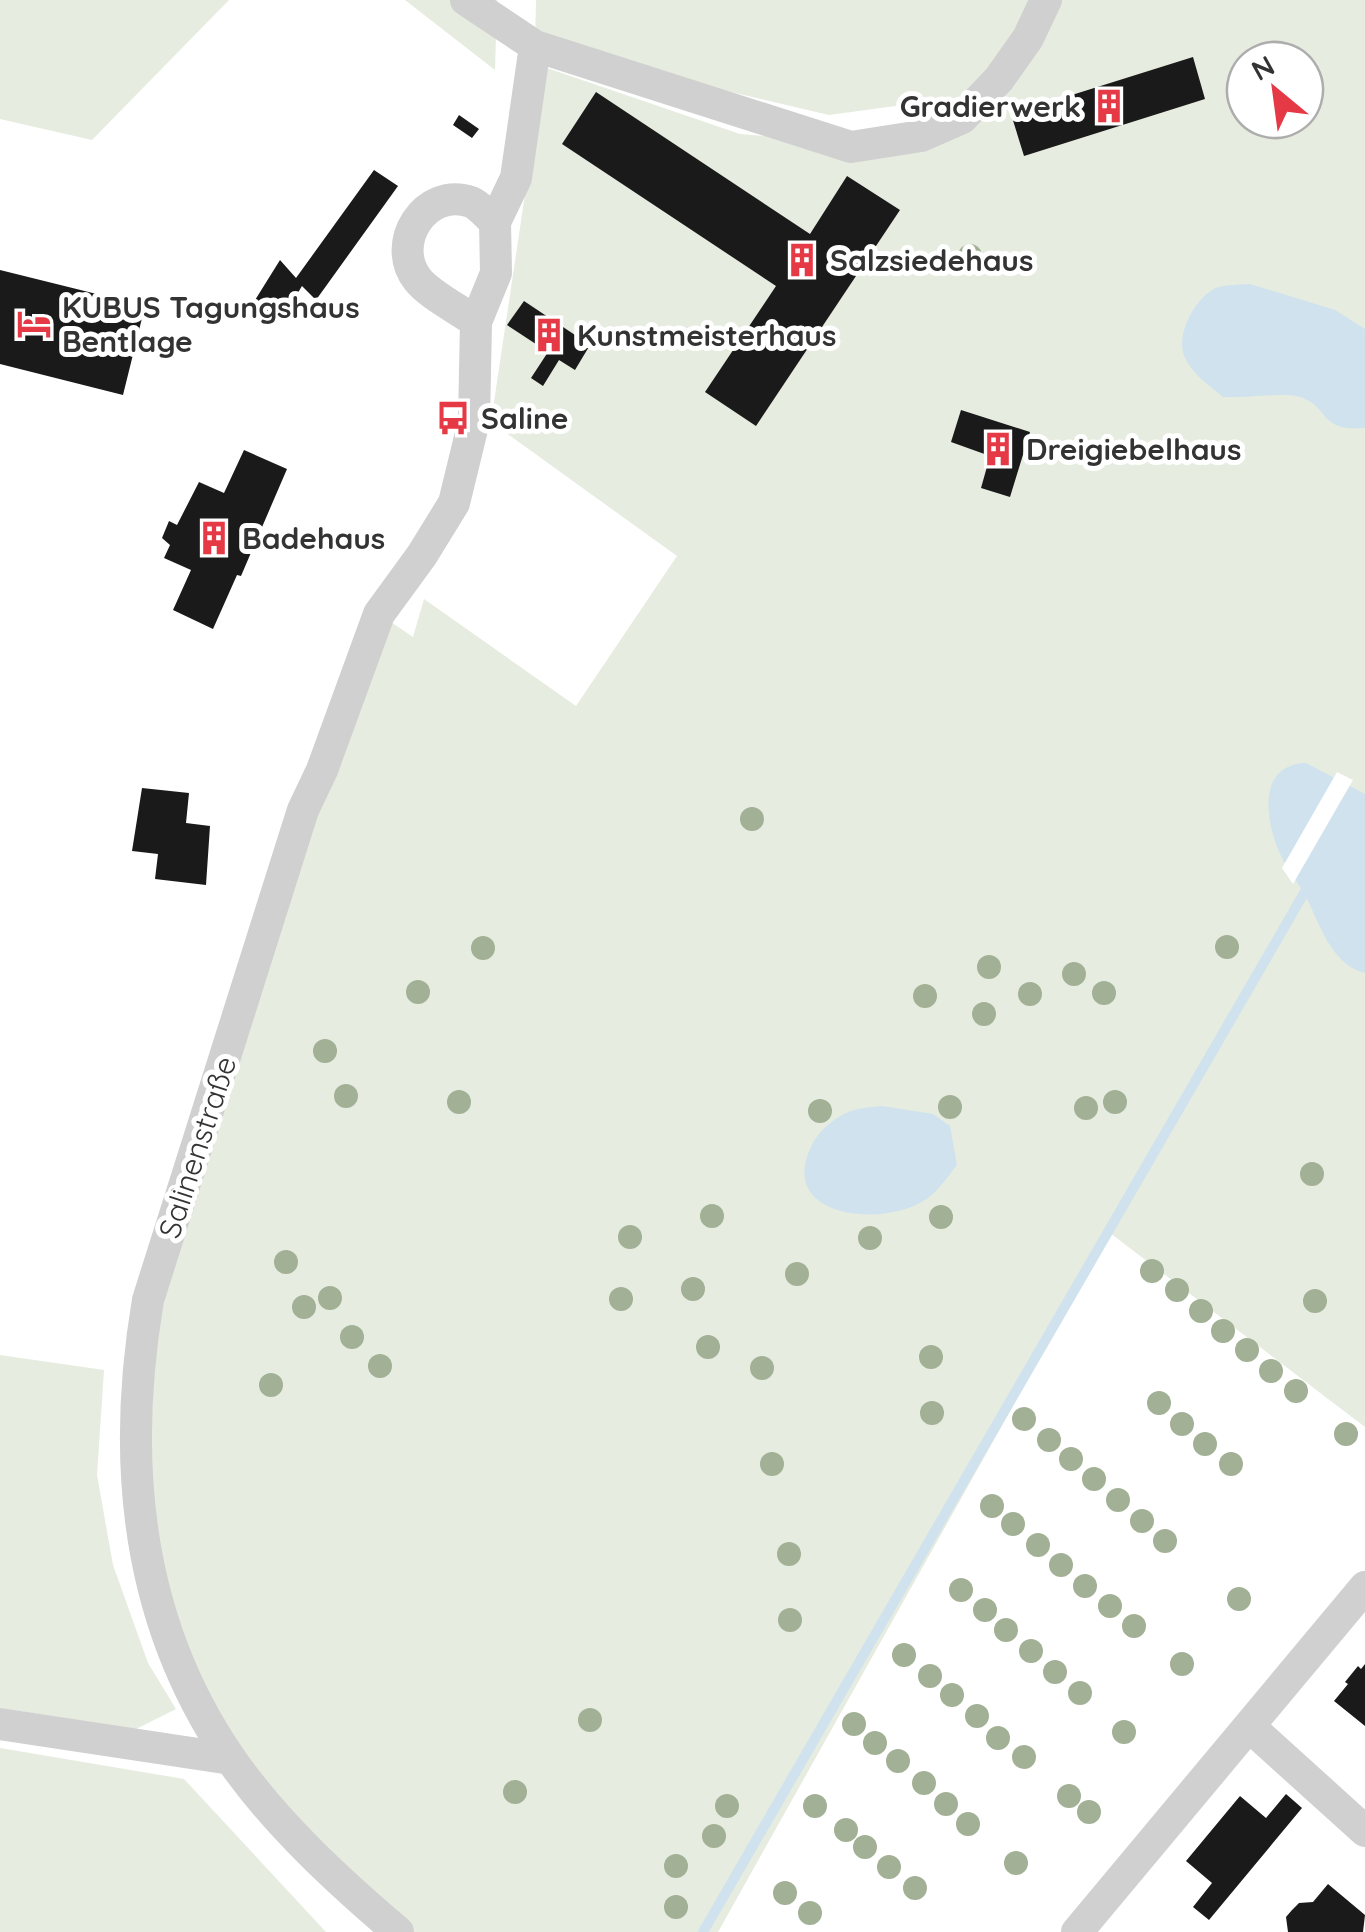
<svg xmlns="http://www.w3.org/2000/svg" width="1365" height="1932" font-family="Quicksand,sans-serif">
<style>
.green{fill:#e6ecdf;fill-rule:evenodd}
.water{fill:#cfe2ee}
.pier{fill:#fff}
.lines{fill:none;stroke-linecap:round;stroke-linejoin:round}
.stream{stroke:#cfe2ee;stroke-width:10}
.building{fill:#1a1a1a}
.minor{stroke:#d0d0d0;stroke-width:32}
.tree{fill:#a2b095}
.labels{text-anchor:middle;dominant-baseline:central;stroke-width:10;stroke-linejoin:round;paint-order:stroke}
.poi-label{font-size:30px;font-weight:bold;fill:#333;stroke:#fff;text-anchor:start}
.street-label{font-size:30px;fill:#333;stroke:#fff}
</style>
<rect width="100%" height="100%" fill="#fff"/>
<path class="green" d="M0 0H229L92 140 0 119Z
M405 0H497L495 70Z
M536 0H1365V1427L1110 1233 718 1932H402L231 1759 152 1562 147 1305 379 614 413 637 424 599 576 706 677 556 491 422 544 67 740 134 825 141 918 133 969 96 829 115 535 46ZM1245 60H1305V120H1245Z
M0 1355 104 1370 97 1475 113 1565 148 1663 176 1709 136 1729 0 1708Z
M0 1748 184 1779 326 1932H0Z"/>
<path class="water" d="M1250 284 1335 310 1365 329V428C1316 432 1331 404 1296 396 1281 393 1243 398 1223 397 1210 386 1192 374 1185 358 1175 337 1193 302 1212 290 1221 284 1239 285 1250 284Z
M1306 763 1365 794V973C1331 965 1319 922 1305 895 1298 882 1288 870 1281 856 1266 824 1255 765 1306 763Z
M882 1106 933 1114 950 1126 957 1165C947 1177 938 1192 925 1200 882 1228 777 1218 811 1147 818 1131 835 1117 851 1111 860 1108 872 1107 882 1106Z"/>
<path class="pier" d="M1337 772 1353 780 1293 884 1282 868Z"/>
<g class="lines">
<path class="stream" d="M703 1932 1311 881"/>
</g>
<path class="building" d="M1193 57 1205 99 1024 156 1011 114Z
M596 92 810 234 847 176 900 210 756 426 705 392 776 286 562 144Z
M459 115 479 129 472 138 453 125Z
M374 170 398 186 316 300 302 286 281 321 252 305 280 260 296 278Z
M0 270 145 306 123 395 0 364Z
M524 301 590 345 575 370 559 360 543 386 531 378 548 352 507 325Z
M961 410 1030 432 1010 497 981 488 990 456 951 442Z
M244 450 287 469 241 576 237 575 213 629 173 610 191 570 164 558 170 545 162 538 169 521 177 525 199 482 224 493Z
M142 788 189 793 186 823 210 826 206 885 155 879 158 854 132 851Z
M1365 1664V1726L1334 1701 1348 1684 1345 1682 1358 1666 1361 1669Z
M1286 1794 1302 1808 1209 1920 1193 1907 1212 1883 1186 1861 1240 1796 1266 1818Z
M1328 1884 1365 1915 1363 1932H1288L1286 1917 1292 1910 1299 1903 1313 1902Z"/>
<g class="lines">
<path class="minor" d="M466 0 535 46 851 147 921 136 962 118 999 79 1028 38 1046 0
M495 222 516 178 535 46
M0 1724 231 1759
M1250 1727 1365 1831
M398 1932C338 1881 275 1823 230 1758 136 1621 121 1460 148 1300L303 810 322 770 379 614 422 555 454 503 474 421 476 322 496 273 495 222C488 216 479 205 471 202 425 186 389 244 418 280 430 295 460 310 476 322
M1077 1932 1365 1587"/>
</g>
<g class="tree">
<circle cx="970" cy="256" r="12"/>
<circle cx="752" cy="819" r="12"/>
<circle cx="1227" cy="947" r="12"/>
<circle cx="483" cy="948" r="12"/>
<circle cx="989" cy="967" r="12"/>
<circle cx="1074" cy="974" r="12"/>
<circle cx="418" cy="992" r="12"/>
<circle cx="1104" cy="993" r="12"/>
<circle cx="1030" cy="994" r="12"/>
<circle cx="925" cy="996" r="12"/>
<circle cx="984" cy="1014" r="12"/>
<circle cx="325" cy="1051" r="12"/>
<circle cx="346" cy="1096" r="12"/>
<circle cx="459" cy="1102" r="12"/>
<circle cx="1115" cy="1102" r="12"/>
<circle cx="950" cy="1107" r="12"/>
<circle cx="1086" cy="1108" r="12"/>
<circle cx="820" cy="1111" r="12"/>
<circle cx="1312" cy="1174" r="12"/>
<circle cx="712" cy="1216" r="12"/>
<circle cx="941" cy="1217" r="12"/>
<circle cx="630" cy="1237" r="12"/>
<circle cx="870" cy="1238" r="12"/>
<circle cx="286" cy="1262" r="12"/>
<circle cx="1152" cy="1271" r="12"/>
<circle cx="797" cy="1274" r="12"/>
<circle cx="693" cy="1289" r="12"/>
<circle cx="1177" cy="1290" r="12"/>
<circle cx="330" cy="1298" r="12"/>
<circle cx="621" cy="1299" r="12"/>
<circle cx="1315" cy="1301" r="12"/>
<circle cx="304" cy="1307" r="12"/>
<circle cx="1201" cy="1311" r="12"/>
<circle cx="1223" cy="1331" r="12"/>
<circle cx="352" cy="1337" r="12"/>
<circle cx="708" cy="1347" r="12"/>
<circle cx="1247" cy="1350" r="12"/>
<circle cx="931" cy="1357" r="12"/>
<circle cx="380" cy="1366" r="12"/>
<circle cx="762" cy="1368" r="12"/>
<circle cx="1271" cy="1371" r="12"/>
<circle cx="271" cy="1385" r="12"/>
<circle cx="1296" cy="1391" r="12"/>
<circle cx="1159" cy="1403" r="12"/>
<circle cx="932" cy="1413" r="12"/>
<circle cx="1024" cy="1419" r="12"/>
<circle cx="1182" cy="1424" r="12"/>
<circle cx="1346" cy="1434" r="12"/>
<circle cx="1049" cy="1440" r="12"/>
<circle cx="1205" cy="1444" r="12"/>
<circle cx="1071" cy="1459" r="12"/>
<circle cx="772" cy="1464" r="12"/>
<circle cx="1231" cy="1464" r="12"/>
<circle cx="1094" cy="1479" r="12"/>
<circle cx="1118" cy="1500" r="12"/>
<circle cx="992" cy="1506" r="12"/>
<circle cx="1142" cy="1521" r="12"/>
<circle cx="1013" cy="1524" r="12"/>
<circle cx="1165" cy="1541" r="12"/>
<circle cx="1038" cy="1545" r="12"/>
<circle cx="789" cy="1554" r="12"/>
<circle cx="1061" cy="1565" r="12"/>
<circle cx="1085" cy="1586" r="12"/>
<circle cx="961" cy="1590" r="12"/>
<circle cx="1239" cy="1599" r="12"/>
<circle cx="1110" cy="1606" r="12"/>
<circle cx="985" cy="1610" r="12"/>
<circle cx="790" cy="1620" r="12"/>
<circle cx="1134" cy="1626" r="12"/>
<circle cx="1006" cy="1630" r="12"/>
<circle cx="1031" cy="1651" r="12"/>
<circle cx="904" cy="1655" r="12"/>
<circle cx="1182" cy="1664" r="12"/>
<circle cx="1055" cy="1672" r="12"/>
<circle cx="930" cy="1676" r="12"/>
<circle cx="1080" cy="1693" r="12"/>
<circle cx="952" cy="1695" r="12"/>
<circle cx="977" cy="1716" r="12"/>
<circle cx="590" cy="1720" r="12"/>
<circle cx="854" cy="1724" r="12"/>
<circle cx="1124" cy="1732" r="12"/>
<circle cx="998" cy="1738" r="12"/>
<circle cx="875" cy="1743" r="12"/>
<circle cx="1024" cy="1757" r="12"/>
<circle cx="898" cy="1761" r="12"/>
<circle cx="924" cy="1783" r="12"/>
<circle cx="515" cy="1792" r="12"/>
<circle cx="1069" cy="1796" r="12"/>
<circle cx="946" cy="1804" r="12"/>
<circle cx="727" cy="1806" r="12"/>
<circle cx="815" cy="1806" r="12"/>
<circle cx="1089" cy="1812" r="12"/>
<circle cx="968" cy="1824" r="12"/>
<circle cx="846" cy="1830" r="12"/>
<circle cx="714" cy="1836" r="12"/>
<circle cx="865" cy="1847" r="12"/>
<circle cx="1016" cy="1863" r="12"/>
<circle cx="676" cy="1866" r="12"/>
<circle cx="889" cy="1867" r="12"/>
<circle cx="915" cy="1888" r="12"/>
<circle cx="785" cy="1893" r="12"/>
<circle cx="676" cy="1907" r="12"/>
<circle cx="810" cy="1913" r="12"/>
</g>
<defs>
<g id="building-bare" transform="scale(2.7)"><path d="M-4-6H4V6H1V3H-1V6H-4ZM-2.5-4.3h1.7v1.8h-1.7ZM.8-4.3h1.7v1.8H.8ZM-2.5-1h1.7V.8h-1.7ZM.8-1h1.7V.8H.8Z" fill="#e63946" stroke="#fff" stroke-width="2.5" paint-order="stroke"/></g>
<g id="hotel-bare" transform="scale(2.7)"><path d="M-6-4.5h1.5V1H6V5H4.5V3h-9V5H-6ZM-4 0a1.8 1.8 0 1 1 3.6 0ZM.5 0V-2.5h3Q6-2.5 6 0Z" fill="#e63946" stroke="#fff" stroke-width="2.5" paint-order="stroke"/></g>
<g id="bus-bare" transform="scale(2.7)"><path d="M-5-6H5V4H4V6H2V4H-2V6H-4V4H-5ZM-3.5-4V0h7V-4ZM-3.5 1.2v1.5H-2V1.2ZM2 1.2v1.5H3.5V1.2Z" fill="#e63946" stroke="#fff" stroke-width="2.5" paint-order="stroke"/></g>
</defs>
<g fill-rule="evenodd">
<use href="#building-bare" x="1109" y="106"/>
<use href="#building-bare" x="802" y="260"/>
<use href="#hotel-bare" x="34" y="324"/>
<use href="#building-bare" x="549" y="335"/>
<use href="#bus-bare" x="453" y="418"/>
<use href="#building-bare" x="998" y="449"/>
<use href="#building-bare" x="214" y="538"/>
</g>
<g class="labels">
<g class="poi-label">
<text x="1081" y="106" text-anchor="end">Gradierwerk</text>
<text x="830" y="260">Salzsiedehaus</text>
<text x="62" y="307">KUBUS Tagungshaus<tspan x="62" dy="34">Bentlage</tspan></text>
<text x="577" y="335">Kunstmeisterhaus</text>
<text x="481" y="418">Saline</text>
<text x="1026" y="449">Dreigiebelhaus</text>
<text x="242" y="538">Badehaus</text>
</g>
<g class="street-label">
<text transform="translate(197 1147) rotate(-72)">Salinenstraße</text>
</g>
</g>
<g transform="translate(1275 90) rotate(331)"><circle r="48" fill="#ffffff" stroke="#adadad" stroke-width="2.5"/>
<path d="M0-8L18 38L0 25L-18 38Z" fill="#e63946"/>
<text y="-15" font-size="28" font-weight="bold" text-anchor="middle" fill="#333333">N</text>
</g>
</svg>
